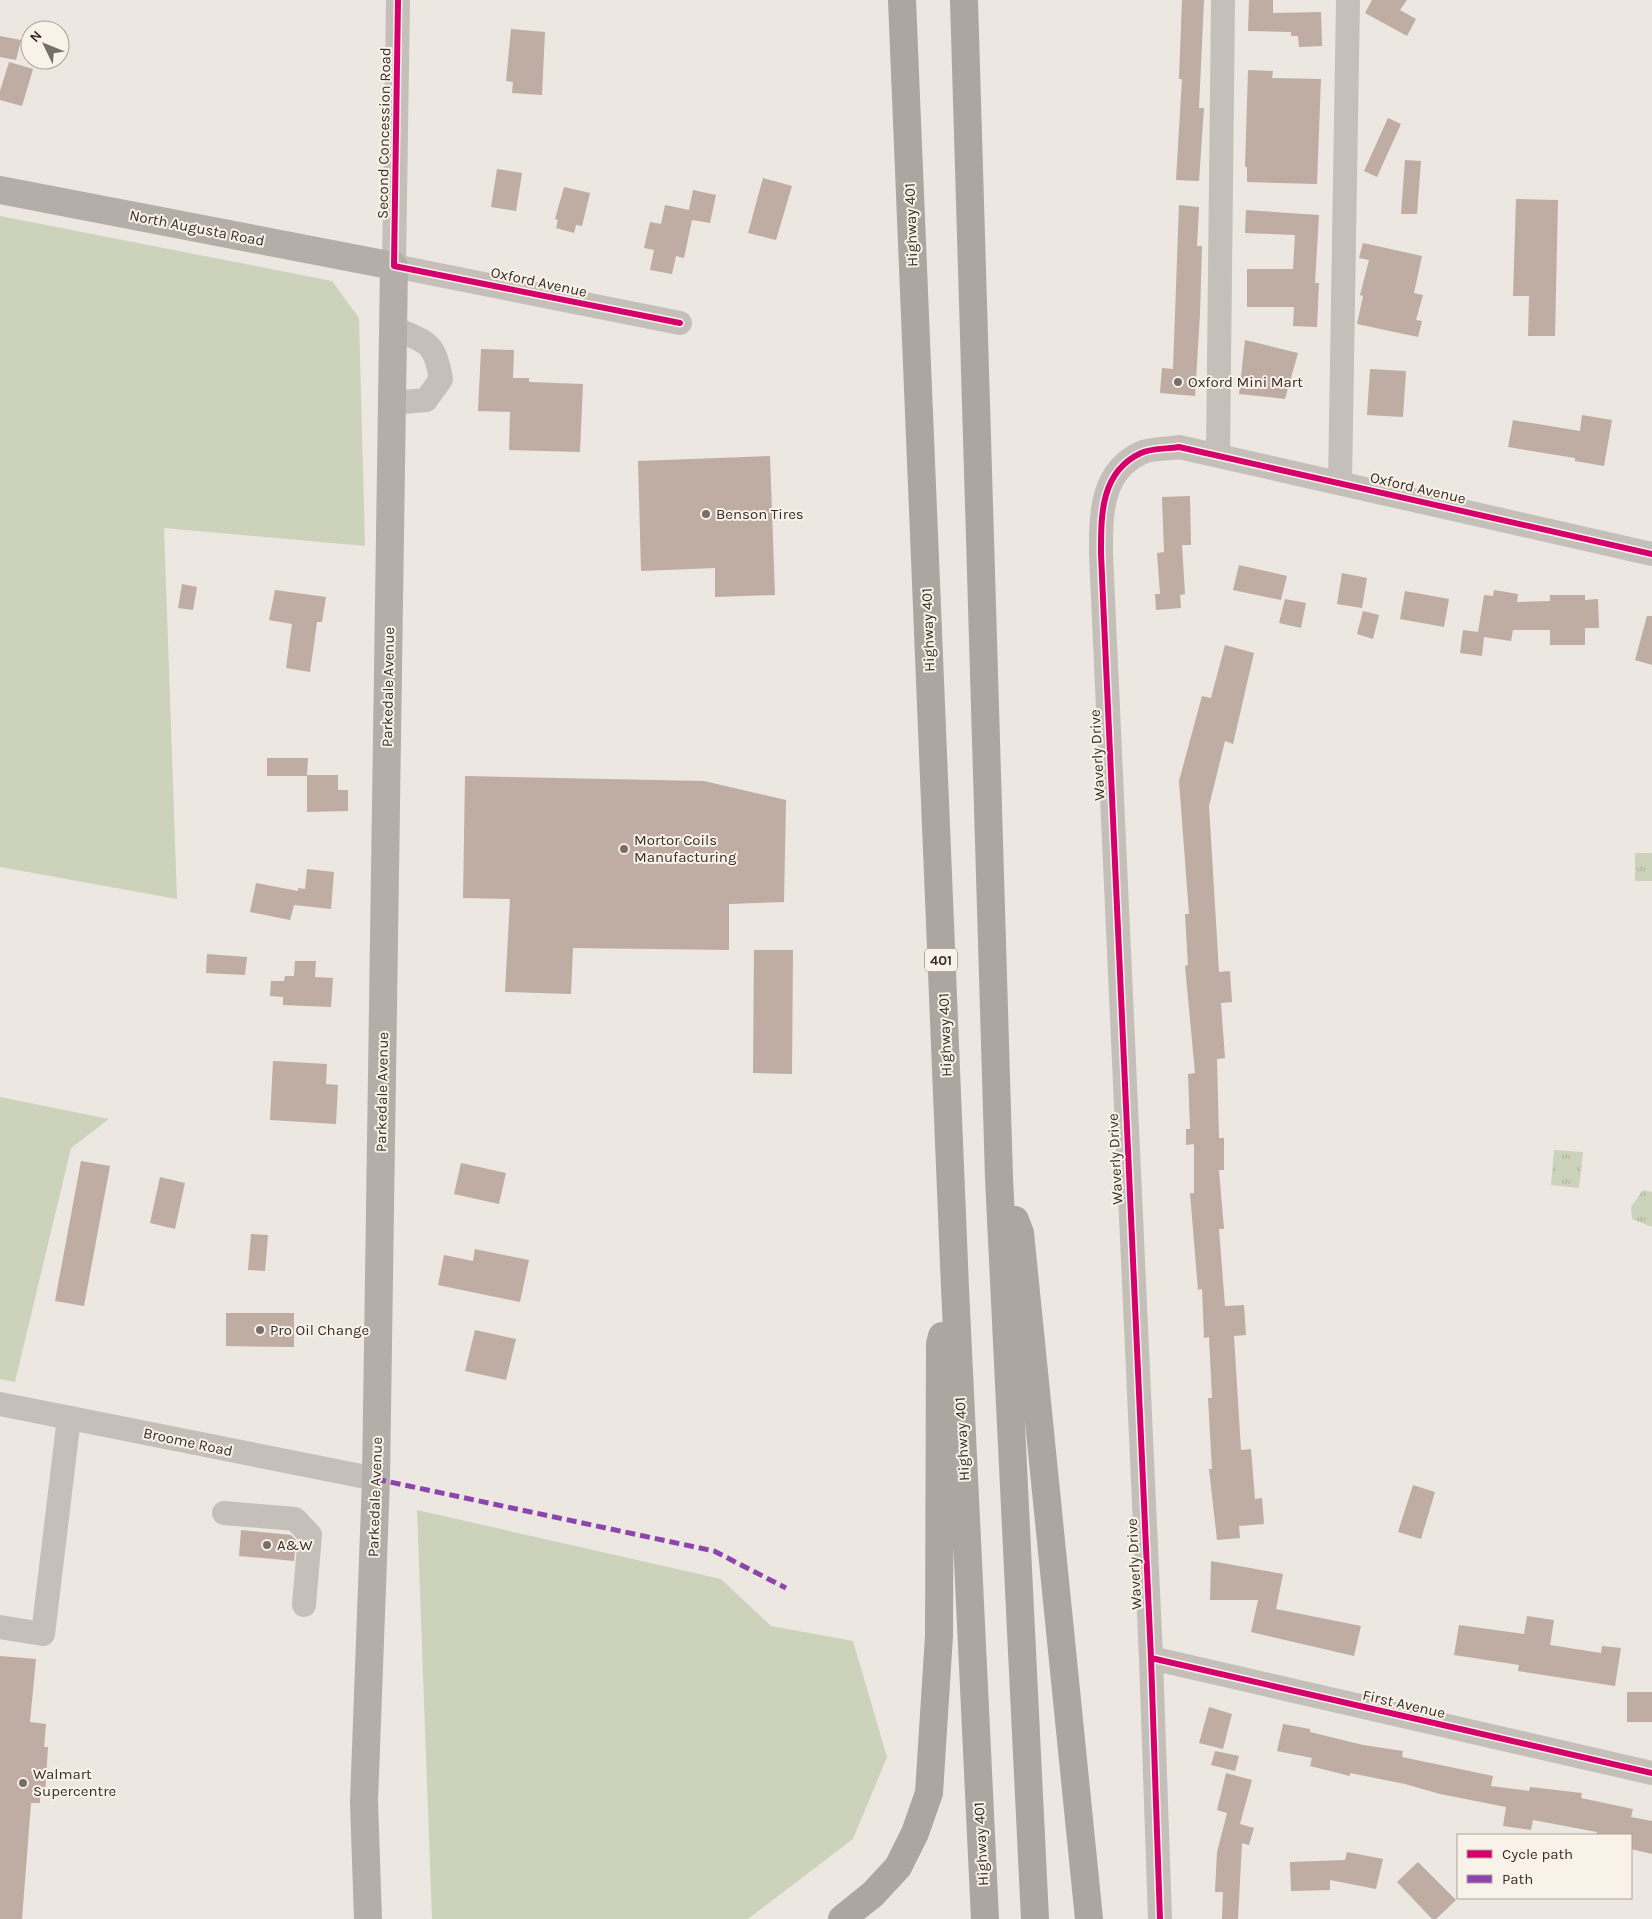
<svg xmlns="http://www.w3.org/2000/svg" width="1652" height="1919" font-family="Karla,sans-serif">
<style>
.grass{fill:#cdd2bb}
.park{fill:url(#park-tufts)}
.building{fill:#bfaca3}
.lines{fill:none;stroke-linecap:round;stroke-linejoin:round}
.minor{stroke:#c5bfba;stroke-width:24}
.major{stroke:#b4aea9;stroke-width:28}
.highway{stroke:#aba6a0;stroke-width:28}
.quiet{stroke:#8e44ad;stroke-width:5;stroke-dasharray:10 5;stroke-linecap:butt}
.cycleway-casing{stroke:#f9f2e8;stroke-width:9}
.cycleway{stroke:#d6006c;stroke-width:6}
.poi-dot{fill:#766e69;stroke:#f9f2e8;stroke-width:2}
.labels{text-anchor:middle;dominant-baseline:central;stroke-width:4;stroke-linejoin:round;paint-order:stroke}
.shield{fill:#f9f2e8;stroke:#706862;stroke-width:1}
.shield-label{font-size:14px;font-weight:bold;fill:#362d28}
.street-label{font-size:15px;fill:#362d28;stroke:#f9f2e8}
.poi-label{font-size:15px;fill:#362d28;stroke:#f9f2e8;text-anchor:start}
</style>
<defs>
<pattern id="park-tufts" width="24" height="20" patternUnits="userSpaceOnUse" patternTransform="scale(1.25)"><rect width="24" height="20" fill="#cdd2bb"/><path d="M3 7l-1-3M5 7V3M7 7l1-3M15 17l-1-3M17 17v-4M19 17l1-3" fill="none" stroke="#b1b5a1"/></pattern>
</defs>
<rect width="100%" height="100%" fill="#ece7e1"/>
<path class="grass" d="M0 216 332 281 359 318 365 546 164 528 177 899 0 867Z
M0 1097 109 1119 71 1148 15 1382 0 1379Z
M417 1510 721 1579 771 1626 853 1641 887 1757 853 1839 748 1919H432Z"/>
<path class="park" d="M1635 853H1652V881H1635Z
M1554 1150 1583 1152 1579 1188 1551 1185Z
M1643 1190 1652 1192V1227L1632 1219 1631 1207Z"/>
<path class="building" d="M1182 0H1204L1199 108H1204L1199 181 1176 180 1182 79H1179Z
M1249 0H1273V13L1321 12 1322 46 1299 47 1298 36H1291V32L1248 31Z
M1372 0H1407L1400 10 1416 19 1407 36 1365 13Z
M511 29 545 32 542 95 512 93 513 82 506 81Z
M0 36 21 40 16 60 0 57Z
M9 62 33 69 22 106 0 100V91Z
M1248 70 1273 71 1272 78 1321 79 1317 184 1247 182V167H1245Z
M1388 118 1401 124 1377 177 1364 171Z
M1405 160 1421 161 1417 214H1401Z
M497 169 522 173 516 211 491 207Z
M763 178 792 186 776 240 748 233Z
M564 187 590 193 582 226 576 225 574 233 556 228 558 220 555 219Z
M693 190 716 195 710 223 692 220 684 258 676 256 672 274 650 270 654 250 644 248 650 222 661 224 665 205 689 210Z
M1516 199 1558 200 1555 336H1528L1529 296H1513Z
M1179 205 1199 207 1197 246H1202L1200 314 1195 396 1160 393 1162 368 1173 369Z
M1246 210 1319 215 1315 283H1319L1317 327 1293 326 1294 307H1247V269H1293L1295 235 1245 233Z
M1363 243 1422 256 1414 293 1423 295 1416 320 1422 321 1418 337 1357 324 1363 296 1360 295 1369 260 1359 258Z
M1245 340 1298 353 1285 399 1239 394Z
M481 349 514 350 513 378H529V382L583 384 580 452 509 450 510 412 478 411Z
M1370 369 1406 371 1403 417 1367 415Z
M1582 415 1612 420 1604 466 1575 461V458L1508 447 1513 420 1580 431Z
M770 456 775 595 715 597V568L641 571 638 461Z
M1190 496 1191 545H1182L1185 594 1180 595 1181 608 1156 610 1155 594H1160L1157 553 1164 552 1162 497Z
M1239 565 1287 576 1281 600 1233 590Z
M1342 573 1367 578 1362 608 1337 604Z
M182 584 197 587 193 610 178 608Z
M275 590 326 597 322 622H317L310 672 286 668 292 624 269 620Z
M1494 590 1518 594 1517 602 1550 601V595H1585V600L1598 599 1599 628H1585V645H1550V630H1513L1511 641 1484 637 1482 656 1460 653 1463 630 1478 632 1484 595 1493 596Z
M1405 591 1449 599 1444 627 1400 619Z
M1285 599 1306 603 1301 628 1279 623Z
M1363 611 1379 615 1373 639 1357 634Z
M1647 616H1652V665L1635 660Z
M1225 645 1254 653 1233 744 1225 741 1209 806 1219 972 1230 971 1232 1002 1221 1003 1225 1058 1217 1059 1219 1138H1224V1170H1219L1224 1229H1219L1225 1306 1244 1305 1246 1335 1234 1336 1241 1450 1251 1449 1255 1499 1262 1498 1264 1524 1239 1526 1240 1538 1217 1540 1209 1469H1212L1208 1398H1212L1209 1337 1204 1338 1202 1289 1198 1290 1190 1193H1194V1144L1186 1145V1129H1190L1188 1074 1195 1073 1185 966 1188 965 1185 914H1189L1179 781 1202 696 1211 698Z
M267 758H308L307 775H338V790H348V811L307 812V776H267Z
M465 776 704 781 786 800 784 902 729 904V950L573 948 571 994 505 992 510 899 463 898Z
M307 869 334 872 331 909 294 905 290 920 250 912 256 883 298 891V888L305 889Z
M754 950H793L792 1074 753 1073Z
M207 954 247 957 245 975 206 973Z
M295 961H316L315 977 333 978 331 1007 283 1005V997L270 996 271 981H284L285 976H294Z
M273 1061 327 1064 326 1084 338 1085 336 1124 270 1120Z
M81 1161 110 1166 84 1306 55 1301Z
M461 1163 506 1173 499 1204 454 1194Z
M160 1177 185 1183 175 1229 150 1223Z
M251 1234 268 1235 265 1271 248 1270Z
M475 1249 529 1260 520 1302 438 1285 444 1255 473 1261Z
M226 1313H294V1347L226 1346Z
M475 1330 516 1339 506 1380 465 1371Z
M1413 1485 1435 1492 1421 1539 1398 1532Z
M241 1530 291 1535 296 1540 294 1561 239 1556Z
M1211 1561 1283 1574 1276 1609 1361 1626 1354 1656 1251 1632 1258 1600H1210Z
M1527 1616 1554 1620 1550 1645 1601 1653 1602 1646 1621 1648 1615 1686 1518 1671 1519 1665 1454 1655 1459 1625 1524 1634Z
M0 1656 36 1659 30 1722 46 1724 44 1747H48L45 1795H40V1803H31L22 1919H0Z
M1627 1692H1652V1722H1627Z
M1209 1707 1232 1714 1223 1749 1199 1743Z
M1283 1724 1310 1729V1732L1363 1745 1403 1751 1402 1757 1493 1776 1491 1786 1529 1791 1530 1787 1582 1793 1581 1798 1633 1809 1631 1817 1652 1821V1854L1631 1849V1835H1596L1597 1832 1533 1820 1531 1830 1503 1826 1506 1807 1440 1794 1405 1784 1350 1773V1776L1310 1766 1312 1758 1277 1751Z
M1215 1751 1239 1756 1235 1771 1211 1765Z
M1226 1773 1252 1780 1240 1824 1254 1828 1249 1845 1242 1843 1238 1919H1222L1223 1892H1215L1217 1852 1227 1813 1217 1810Z
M1347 1852 1383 1859 1376 1889 1330 1880V1890L1291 1891 1290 1862 1345 1860Z
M1418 1862 1456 1900 1436 1919H1432L1397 1882Z"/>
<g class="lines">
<path class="minor" d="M398 0 394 266 680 323
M392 403 426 400 441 379C434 339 427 344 393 327
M1218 455 1223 0
M1340 483 1348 0
M0 1404 376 1479
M224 1513 295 1519 310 1535 304 1605
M0 1627 43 1634 69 1418
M1151 1658 1652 1773
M1160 1919 1151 1658 1101 554C1101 516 1100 472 1141 453 1151 448 1168 449 1179 447L1652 554"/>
<path class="major" d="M0 190 394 266 376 1479 364 1802 368 1919"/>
<path class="highway" d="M902 0 955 1288 985 1919
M964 0 999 1178 1035 1919
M1015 1220 1020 1233 1089 1919
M842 1919 873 1894 898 1867 915 1833 929 1793 939 1636 940 1344 942 1336"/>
<path class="quiet" d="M376 1479 714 1551 786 1588"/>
<g class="cycleway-casing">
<path id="cycleway" d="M398 0 394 266 680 323
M1151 1658 1652 1773
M1160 1919 1151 1658 1101 554C1101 516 1100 472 1141 453 1151 448 1168 449 1179 447L1652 554"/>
</g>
<use href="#cycleway" class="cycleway"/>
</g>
<g class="poi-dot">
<circle cx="1178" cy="382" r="5"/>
<circle cx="706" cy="514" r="5"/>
<circle cx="624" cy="849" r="5"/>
<circle cx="260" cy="1330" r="5"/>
<circle cx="267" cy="1545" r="5"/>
<circle cx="23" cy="1783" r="5"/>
</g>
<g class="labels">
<rect class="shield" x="925" y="948.5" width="32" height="23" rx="4"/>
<g class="shield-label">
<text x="941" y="960">401</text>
</g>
<g class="street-label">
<text transform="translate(384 133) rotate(-89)">Second Concession Road</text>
<text transform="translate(911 225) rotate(-92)">Highway 401</text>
<text transform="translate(197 228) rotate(11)">North Augusta Road</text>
<text transform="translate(539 282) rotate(12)">Oxford Avenue</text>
<text transform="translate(1418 488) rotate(13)">Oxford Avenue</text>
<text transform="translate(928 630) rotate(-92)">Highway 401</text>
<text transform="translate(388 687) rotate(-89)">Parkedale Avenue</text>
<text transform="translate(1097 755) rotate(-93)">Waverly Drive</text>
<text transform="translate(945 1035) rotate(-92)">Highway 401</text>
<text transform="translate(382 1092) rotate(-89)">Parkedale Avenue</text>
<text transform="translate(1115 1159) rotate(-93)">Waverly Drive</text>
<text transform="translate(962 1439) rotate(-93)">Highway 401</text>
<text transform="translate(188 1442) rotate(12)">Broome Road</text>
<text transform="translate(375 1497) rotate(-88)">Parkedale Avenue</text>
<text transform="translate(1134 1564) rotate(-93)">Waverly Drive</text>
<text transform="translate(1404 1704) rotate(13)">First Avenue</text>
<text transform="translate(981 1844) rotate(-93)">Highway 401</text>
</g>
<g class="poi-label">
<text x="1188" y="382">Oxford Mini Mart</text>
<text x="716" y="514">Benson Tires</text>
<text x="634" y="840">Mortor Coils<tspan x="634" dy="17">Manufacturing</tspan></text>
<text x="270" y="1330">Pro Oil Change</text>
<text x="277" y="1545">A&amp;W</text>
<text x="33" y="1774">Walmart<tspan x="33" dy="17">Supercentre</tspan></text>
</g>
</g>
<rect x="1457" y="1834" width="175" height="65" fill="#f9f2e8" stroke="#aba39b"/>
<rect x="1467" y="1850" width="25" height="8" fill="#d6006c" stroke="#aba39b"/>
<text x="1502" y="1859" font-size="15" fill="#362d28">Cycle path</text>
<rect x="1467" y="1875" width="25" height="8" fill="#8e44ad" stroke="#aba39b"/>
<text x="1502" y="1884" font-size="15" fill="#362d28">Path</text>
<g transform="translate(45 45) rotate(313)"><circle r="24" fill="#f9f2e8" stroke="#aba39b"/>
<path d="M0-4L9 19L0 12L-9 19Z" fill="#766e69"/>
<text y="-8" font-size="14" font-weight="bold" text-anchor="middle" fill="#362d28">N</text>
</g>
</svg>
